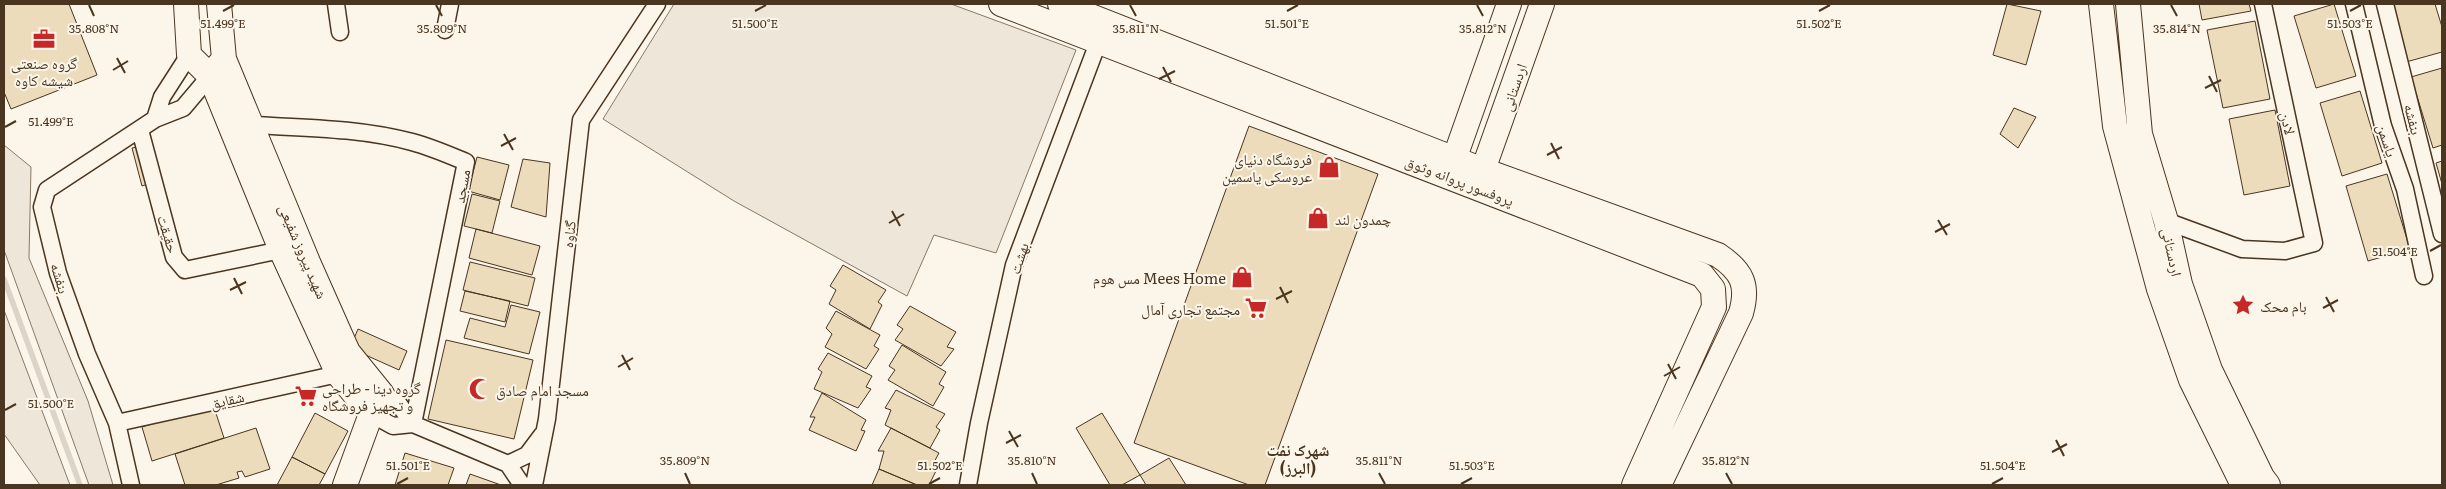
<svg xmlns="http://www.w3.org/2000/svg" width="2446" height="489" font-family="Literata,'Noto Naskh Arabic',serif">
<style>
.green{fill:#ede6d9;stroke:#887966}
.lines{fill:none;stroke-linecap:round;stroke-linejoin:round}
.stream{stroke:#dcd4c6;stroke-width:5.5}
.building{fill:#ecdcbc;stroke:#4a3520}
.minor-casing{stroke:#4a3520;stroke-width:19}
.secondary-casing{stroke:#4a3520;stroke-width:26}
.minor{stroke:#fbf6e9;stroke-width:16}
.secondary{stroke:#fbf6e9;stroke-width:24}
.ticks{fill:none;stroke:#4a3520;stroke-width:2}
.labels{text-anchor:middle;dominant-baseline:central;stroke-width:4;stroke-linejoin:round;paint-order:stroke}
.poi-label{font-size:15px;fill:#4a3520;stroke:#fbf6e9;text-anchor:start}
.street-label{font-size:15px;fill:#4a3520;stroke:#fbf6e9}
.neighbourhood-label{font-size:16px;font-weight:bold;fill:#4a3520;stroke:#fbf6e9}
.ticks-label{font-size:12px;text-anchor:middle;fill:#4a3520;stroke:#fbf6e9;stroke-width:4;stroke-linejoin:round;paint-order:stroke}
</style>
<rect width="100%" height="100%" fill="#fbf6e9"/>
<path class="green" d="M674 4H951L1076 50 996 253 934 235 907 296 734 201 603 119Z
M4 145 31 167 29 258 88 401 113 485H89L4 250Z
M4 310 70 485H40L4 434Z"/>
<g class="lines">
<path class="stream" d="M4 279 80 485"/>
</g>
<path class="building" d="M4 4H69L97 75 11 109 4 92Z
M2007 4 2041 11 2026 65 1993 55Z
M2199 4H2249L2251 11 2202 20Z
M2334 4 2356 76 2316 88 2294 16Z
M2389 4H2435L2442 27V52L2406 62Z
M2255 21 2270 99 2223 108 2207 30Z
M2442 68V145L2433 148 2411 77Z
M2360 91 2382 163 2342 176 2320 103Z
M2014 108 2036 117 2018 148 2000 134Z
M2275 110 2290 186 2244 195 2229 119Z
M1249 126 1378 174 1265 485H1249L1134 443Z
M142 146 151 183 142 186 132 148Z
M477 157 509 165 500 200 468 191Z
M523 159 550 163 546 217 511 207Z
M2442 161V184L2436 163Z
M2387 174 2410 249 2368 261 2346 186Z
M472 194 500 201 492 233 464 226Z
M476 229 540 246 532 275 469 258Z
M470 262 535 278 528 306 463 290Z
M843 265 886 290 878 302 882 305 870 329 829 304 836 290 830 286Z
M465 291 510 301 505 322 460 311Z
M511 305 540 312 529 354 464 338 470 318 505 327Z
M910 306 956 332 947 347 954 349 941 366 895 340 903 329 897 325Z
M836 311 880 335 874 346 879 349 866 369 825 347 832 334 826 328Z
M358 329 407 351 399 370 350 348Z
M446 340 533 360 514 439 428 419Z
M902 345 946 372 939 384 944 387 933 406 888 380 895 370 889 366Z
M828 353 872 376 866 387 871 389 858 408 814 389 822 372 818 369Z
M896 390 945 414 936 427 940 430 930 448 885 425 891 410 885 408Z
M822 393 866 420 861 430 865 431 856 451 809 430 815 417H810Z
M213 404 224 438 152 461 142 427Z
M315 413 348 431 325 474 292 457Z
M1102 413 1140 475 1122 485H1110L1076 428Z
M256 428 270 469 245 477 242 471 237 472 239 478 216 485H185L175 454Z
M891 428 939 453 932 466 937 469 929 485H917L879 469 884 451H878Z
M405 453 454 468 448 485H395Z
M292 457 325 474 319 485H277Z
M1169 458 1186 485H1146L1140 475Z
M879 469 917 485H872Z
M470 474 501 485H466Z"/>
<g class="lines">
<g class="minor-casing">
<path id="minor" d="M336 4 340 32
M2354 4 2383 126 2405 189 2424 276
M2385 4 2442 234
M445 30 450 4
M155 119 162 97 189 55
M252 125C306 128 360 128 412 142 431 147 449 155 466 162L413 424
M140 130 174 257 185 270 281 250
M2166 221 2242 249 2285 251 2314 243 2263 4
M382 394 398 403 413 424
M371 414 393 426 413 424 508 464 522 485
M117 423 338 374
M508 464 527 455 542 435
M131 485 117 423 87 354 58 273 42 207 47 190 155 119 183 108 210 76
M534 485 547 419 581 120 657 4
M968 485 979 423 1014 265 1099 40"/>
</g>
<g class="secondary-casing">
<path id="secondary" d="M186 4 189 55 210 76 281 250 338 374 371 414
M1001 4 1702 275 1713 289 1714 307 1634 485
M1060 4 1483 170 1718 255C1742 271 1749 285 1741 313L1659 485
M2101 4 2115 126 2159 289 2191 380 2243 485
M2128 4 2140 134 2166 221 2180 284 2210 370 2262 477 2268 485
M224 59 308 262 348 352 382 394 371 414 345 485
M214 70 224 59 219 4
M1449 174 1509 4
M1478 184 1542 4"/>
</g>
<use href="#minor" class="minor"/>
<use href="#secondary" class="secondary"/>
</g>
<path class="ticks" d="M89 5 94 16M436 5 442 16M1130 5 1136 16M1477 5 1483 16M2171 5 2177 16M223 11 234 5M755 11 766 5M1287 11 1298 5M1819 11 1830 5M2350 11 2361 5M117 58 125 73M1163 67 1171 82M113 70 128 61M2209 76 2217 92M1159 79 1175 71M2205 88 2221 80M5 127 16 121M504 134 513 150M1551 143 1559 159M501 146 516 138M1547 155 1562 147M892 211 900 226M1938 220 1947 235M889 223 904 214M1935 232 1950 224M2430 251 2441 245M234 278 242 294M1280 287 1288 303M230 290 246 282M2326 297 2334 312M1276 299 1292 291M2323 308 2338 300M622 355 630 370M1668 364 1676 379M618 367 633 358M1664 376 1680 367M5 410 16 404M1009 431 1018 447M2056 440 2064 456M1006 443 1021 435M2052 452 2067 444M685 473 690 484M1032 473 1037 484M1379 473 1385 484M1726 473 1732 484M397 484 408 478M929 484 940 478M1461 484 1472 478M1992 484 2003 478"/>
<defs>
<g id="office-bare" transform="scale(1.725)"><path d="M-6-3h4V-5.5h4V-3h4V5H-6ZM-1-4.5V-3h2v-1.5ZM-6 0V1H6V0Z" fill="#c62828" stroke="#fbf6e9" stroke-width="2.5" paint-order="stroke"/></g>
<g id="shop-bare" transform="scale(1.725)"><path d="M-5-2.5h2.3a2.7 3.5 0 0 1 5.4 0H5L5.5 6h-11ZM-1.5-2.5h3a1.5 2.3 0 0 0-3 0Z" fill="#c62828" stroke="#fbf6e9" stroke-width="2.5" paint-order="stroke"/></g>
<g id="sight-bare" transform="scale(1.725)"><path d="M0-6L1.8-2.2L6-1.7L2.9 1.2L3.7 5.4L0 3.3L-3.7 5.4L-2.9 1.2L-6-1.7L-1.8-2.2Z" fill="#c62828" stroke="#fbf6e9" stroke-width="2.5" paint-order="stroke"/></g>
<g id="supermarket-bare" transform="scale(1.725)"><path d="M-6-5.5h2.5l.6 2H6L4.5 2H-2.5L-4.4-4H-6ZM-1.5 3.2a1.3 1.3 0 1 0 .1 0ZM3 3.2a1.3 1.3 0 1 0 .1 0Z" fill="#c62828" stroke="#fbf6e9" stroke-width="2.5" paint-order="stroke"/></g>
<g id="mosque-bare" transform="scale(1.725)"><path d="M3.5-4.9A6 6 0 1 0 3.5 4.9A5 5 0 1 1 3.5-4.9Z" fill="#c62828" stroke="#fbf6e9" stroke-width="2.5" paint-order="stroke"/></g>
</defs>
<g fill-rule="evenodd">
<use href="#office-bare" x="44" y="39"/>
<use href="#shop-bare" x="1329" y="167"/>
<use href="#shop-bare" x="1318" y="218"/>
<use href="#shop-bare" x="1242" y="277"/>
<use href="#sight-bare" x="2243" y="305"/>
<use href="#supermarket-bare" x="1256" y="308"/>
<use href="#mosque-bare" x="480" y="389"/>
<use href="#supermarket-bare" x="306" y="396"/>
</g>
<g class="labels">
<g class="poi-label">
<text x="44" y="62" text-anchor="middle">گروه صنعتی<tspan x="44" dy="17">شیشه کاوه</tspan></text>
<text x="1312" y="158" text-anchor="end">فروشگاه دنیای<tspan x="1312" dy="17">عروسکی یاسمین</tspan></text>
<text x="1335" y="218">چمدون لند</text>
<text x="1226" y="277" text-anchor="end">مس هوم Mees Home</text>
<text x="2260" y="305">بام محک</text>
<text x="1240" y="308" text-anchor="end">مجتمع تجاری آمال</text>
<text x="322" y="387">گروه دینا - طراحی<tspan x="322" dy="17">و تجهیز فروشگاه</tspan></text>
<text x="496" y="389">مسجد امام صادق</text>
</g>
<g class="street-label">
<text transform="translate(1513 87) rotate(-71)">اردستانی</text>
<text transform="translate(2414 119) rotate(76)">بنفشه</text>
<text transform="translate(2289 123) rotate(78)">لادن</text>
<text transform="translate(2388 140) rotate(72)">یاسمن</text>
<text transform="translate(1460 180) rotate(21)">پروفسور پروانه وثوق</text>
<text transform="translate(461 186) rotate(-79)">مسجد</text>
<text transform="translate(169 234) rotate(73)">حقیقت</text>
<text transform="translate(568 234) rotate(-83)">گناوه</text>
<text transform="translate(304 251) rotate(67)">شهید پیروز شفیعی</text>
<text transform="translate(2173 252) rotate(78)">اردستانی</text>
<text transform="translate(1018 258) rotate(-72)">بهشت</text>
<text transform="translate(61 278) rotate(73)">بنفشه</text>
<text transform="translate(227 399) rotate(-13)">شقایق</text>
</g>
<g class="neighbourhood-label">
<text x="1298" y="449">شهرک نفت<tspan x="1298" dy="18">(البرز)</tspan></text>
</g>
</g>
<g class="ticks-label">
<text x="223" y="28">51.499°E</text>
<text x="755" y="28">51.500°E</text>
<text x="1287" y="28">51.501°E</text>
<text x="2350" y="28">51.503°E</text>
<text x="1819" y="28">51.502°E</text>
<text x="94" y="33">35.808°N</text>
<text x="442" y="33">35.809°N</text>
<text x="1136" y="33">35.811°N</text>
<text x="1483" y="33">35.812°N</text>
<text x="2177" y="33">35.814°N</text>
<text x="51" y="126">51.499°E</text>
<text x="2395" y="256">51.504°E</text>
<text x="51" y="408">51.500°E</text>
<text x="685" y="465">35.809°N</text>
<text x="1032" y="465">35.810°N</text>
<text x="1379" y="465">35.811°N</text>
<text x="1726" y="465">35.812°N</text>
<text x="408" y="470">51.501°E</text>
<text x="940" y="470">51.502°E</text>
<text x="1472" y="470">51.503°E</text>
<text x="2003" y="470">51.504°E</text>
</g>
<rect width="2446" height="489" fill="none" stroke="#4a3520" stroke-width="10"/>
</svg>
